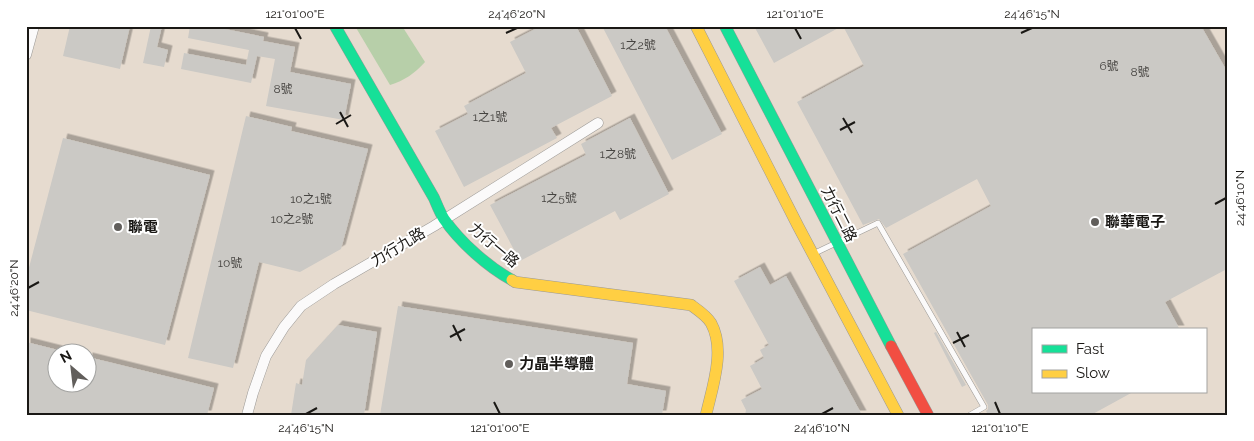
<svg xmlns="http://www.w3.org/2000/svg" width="1254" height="441" font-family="Raleway,'Noto Sans TC',sans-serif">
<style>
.industrial{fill:#e6dbcf;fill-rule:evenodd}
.green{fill:#b7cfa9}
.building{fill:#cbc9c5;filter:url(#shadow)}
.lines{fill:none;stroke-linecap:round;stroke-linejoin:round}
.lane-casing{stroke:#9b9996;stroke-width:6}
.street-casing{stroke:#9b9996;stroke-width:11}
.fast-casing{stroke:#9b9996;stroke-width:12}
.slow-casing{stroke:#9b9996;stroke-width:12}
.jam-casing{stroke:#9b9996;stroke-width:12}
.lane{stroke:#fbfafa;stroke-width:5}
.street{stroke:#fbfafa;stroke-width:10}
.fast{stroke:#16e098;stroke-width:11}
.slow{stroke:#ffcf43;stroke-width:11}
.jam{stroke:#f24e42;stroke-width:11}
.ticks{fill:none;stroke:#1a1815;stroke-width:2}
.poi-dot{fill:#615e5b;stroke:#fff;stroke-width:2}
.labels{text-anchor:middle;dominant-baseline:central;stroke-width:4;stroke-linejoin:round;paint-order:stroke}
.number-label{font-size:12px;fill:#464441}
.street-label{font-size:15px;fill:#1a1815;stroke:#fff}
.poi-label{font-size:15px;font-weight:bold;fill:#1a1815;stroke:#fff;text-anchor:start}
.neatline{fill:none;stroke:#1a1815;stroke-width:2}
.ticks-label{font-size:12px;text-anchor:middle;fill:#1a1815}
</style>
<defs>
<filter id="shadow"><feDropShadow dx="4.5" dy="-4.5" stdDeviation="0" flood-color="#0004"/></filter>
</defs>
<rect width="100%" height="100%" fill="#e4e1dc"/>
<path class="industrial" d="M26 26H1228V415H26ZM1033 330H1205V392H1033ZM58 354H88V384H58Z"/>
<path class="green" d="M355 26H402L425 62C415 73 404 81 390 85Z"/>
<path class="building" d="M70 26H130L120 69 63 56Z
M151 26H162L157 47 168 50 164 67 143 63Z
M190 26H210L264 37 263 41 295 47 290 72 351 84 344 120 266 106 275 59 257 56 251 83 181 69 184 53 246 65 249 50 188 38Z
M541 26H576L612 96 551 128 557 138 464 187 435 131 468 114 464 106 526 73 510 42Z
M602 26H665L722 134 672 160Z
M754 26H842L774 63Z
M843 26H1201L1228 73V257L1225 270 1165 302 1180 330H1033V392H1133L1091 415H988L986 411 988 409V405L903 254 991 206 977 179 886 228 879 219 863 225 797 102 864 66Z
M246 116 292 127 291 131 368 149 341 249 300 272 259 262 233 368 188 358Z
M630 118 669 194 620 220 615 211 520 261 490 205 586 155 581 144Z
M63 138 210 175 165 345 26 310V279Z
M760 267 770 285 786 276 862 415H745L746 410 741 400 762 389 750 366 764 358 760 350 769 345 734 281Z
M398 306 633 343 627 384 666 391 662 415H380Z
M338 325 377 332 364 415H291L296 383 302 385 306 360Z
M936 332 966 385 962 387 934 333Z
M26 342 58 350V384H88V357L214 388 207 415H26Z"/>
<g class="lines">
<g class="lane-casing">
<path id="lane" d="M815 253 878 223 984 407 970 415"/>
</g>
<g class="street-casing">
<path id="street" d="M26 55 34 26
M247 415 253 393 266 356 284 327 301 306 334 284 434 226 598 123"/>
</g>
<g class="fast-casing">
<path id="fast" d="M335 26 434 198C437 205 440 213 444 219 460 242 488 267 512 280
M725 26 891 346"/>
</g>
<g class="slow-casing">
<path id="slow" d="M696 26 798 226 898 415
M512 280 515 282 691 305C698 310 707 316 711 323 726 350 712 388 706 415"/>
</g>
<g class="jam-casing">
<path id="jam" d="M891 346 928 415"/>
</g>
<use href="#lane" class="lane"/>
<use href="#street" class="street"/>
<use href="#fast" class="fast"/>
<use href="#slow" class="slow"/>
<use href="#jam" class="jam"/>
</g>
<path class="ticks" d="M295 28 301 39M795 28 801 39M506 33 517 28M1021 33 1032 28M340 112 348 127M843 118 852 133M336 124 351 115M840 130 855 122M1215 204 1226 198M28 288 39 282M453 325 461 341M957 332 965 347M450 337 465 329M953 343 969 335M494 402 500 414M995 402 1000 414M306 414 317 408M822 414 833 408"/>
<g class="poi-dot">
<circle cx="1095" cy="222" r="5"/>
<circle cx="118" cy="227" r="5"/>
<circle cx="509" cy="364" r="5"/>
</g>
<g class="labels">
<g class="number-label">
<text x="638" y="45">1之2號</text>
<text x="1109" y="66">6號</text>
<text x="1140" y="72">8號</text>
<text x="283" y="89">8號</text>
<text x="490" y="117">1之1號</text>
<text x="618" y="154">1之8號</text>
<text x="559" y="198">1之5號</text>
<text x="311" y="199">10之1號</text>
<text x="292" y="219">10之2號</text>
<text x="230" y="263">10號</text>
</g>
<g class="street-label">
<text transform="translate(839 214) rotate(63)">力行二路</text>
<text transform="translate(494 245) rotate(40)">力行一路</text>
<text transform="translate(398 247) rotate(-31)">力行九路</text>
</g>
<g class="poi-label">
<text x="1105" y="222">聯華電子</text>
<text x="128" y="227">聯電</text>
<text x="519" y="364">力晶半導體</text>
</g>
</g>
<rect width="1254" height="441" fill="none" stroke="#ffffff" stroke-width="55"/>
<rect x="1032" y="328" width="175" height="65" fill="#ffffff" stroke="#a3a3a1"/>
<rect x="1042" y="345" width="25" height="8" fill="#16e098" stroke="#a3a3a1"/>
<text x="1076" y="354" font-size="15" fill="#1a1815">Fast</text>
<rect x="1042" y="370" width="25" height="8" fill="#ffcf43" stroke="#a3a3a1"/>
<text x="1076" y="378" font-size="15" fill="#1a1815">Slow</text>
<g transform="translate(72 368) rotate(332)"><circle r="24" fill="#ffffff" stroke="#a3a3a1"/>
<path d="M0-4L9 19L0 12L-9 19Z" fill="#615e5b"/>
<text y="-8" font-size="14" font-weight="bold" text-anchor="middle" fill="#1a1815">N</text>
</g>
<rect x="28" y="28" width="1198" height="386" class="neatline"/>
<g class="ticks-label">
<text x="295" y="18">121°01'00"E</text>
<text x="517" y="18">24°46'20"N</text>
<text x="795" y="18">121°01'10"E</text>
<text x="1032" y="18">24°46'15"N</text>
<text transform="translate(1240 198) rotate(-90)" y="4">24°46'10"N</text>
<text transform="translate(14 288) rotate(-90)" y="4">24°46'20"N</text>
<text x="306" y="432">24°46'15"N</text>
<text x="500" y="432">121°01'00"E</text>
<text x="822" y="432">24°46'10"N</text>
<text x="1000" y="432">121°01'10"E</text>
</g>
</svg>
